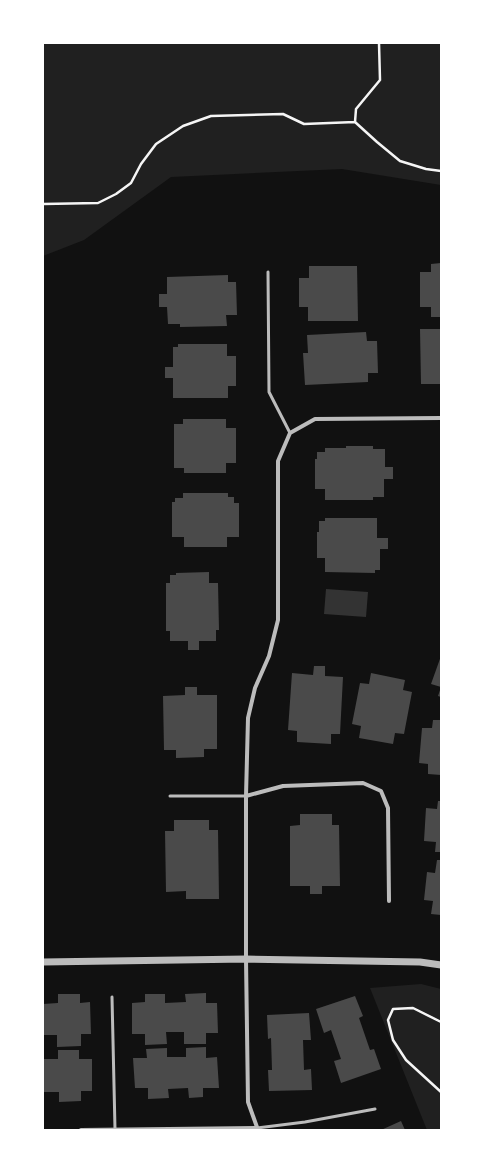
<svg xmlns="http://www.w3.org/2000/svg" width="484" height="1173" font-family="Montserrat,sans-serif">
<style>
.green{fill:#202020}
.water{fill:#333}
.building{fill:#4a4a4a}
.lines{fill:none;stroke-linecap:round;stroke-linejoin:round}
.path{stroke:#f5f5f5;stroke-width:2.5}
.service{stroke:#bcbcbc;stroke-width:3}
.minor{stroke:#bcbcbc;stroke-width:4}
.tertiary{stroke:#bcbcbc;stroke-width:7}
</style>
<rect width="100%" height="100%" fill="#111"/>
<path class="green" d="M43 43H441V185L342 169 171 177 84 240 43 256Z
M421 984 441 989V1130H427L370 988Z"/>
<path class="water" d="M326 589 368 592 366 617 324 614Z"/>
<path class="building" d="M441 263V317H431V307H420V272H431V264Z
M309 266H357L358 321H308V307H299V278H309Z
M228 275V282H236L237 315H226L227 326 180 327V324H168L167 307H159V294H167V277Z
M420 329H441V384H421Z
M366 332 367 341H377L378 373H368V382L305 385 303 353H308L307 335Z
M178 344H227V356H236V386H228V398H173V378H165V367H173V347H178Z
M183 419H226V428H236V463H226V473H184V468H174V424H183Z
M346 446H373V449H385V467H393V479H384V497H373V500H325V489H315V459H317V452H325V448H346Z
M183 493H228V497H234V503H239V537H227V547H184V537H172V502H175V498H183Z
M325 518H377V538H388V549H380V570H375V573L325 572V558H317V532H319V521H325Z
M209 572V583H218L219 630H216V641H199V650H188V641H170V631H166V583H170V575H176V573Z
M441 656V697L438 696 441 687 431 684Z
M314 666H325V676L343 677 340 734H331V744L297 742V731L288 730 292 673 313 675Z
M371 673 405 680 403 690 412 692 404 734 395 733 393 744 359 738 361 726 352 724 360 683 369 684Z
M185 687H197V695H217V749H204V757L176 758V750H164L163 696 185 695Z
M433 720H441V775L428 774V764L419 763 422 728H432Z
M438 801H441V852H435L436 842 424 841 426 808 437 809Z
M300 814H332V825H339L340 886H322V894H310V886H290V826L300 825Z
M174 820H209V830H218L219 899H186V891L166 892 165 831H174Z
M437 860H441V915L431 914 433 901 424 900 427 872 435 873Z
M206 993V1003H217L218 1033H206V1044H184V1032H166L167 1044 145 1045V1034H132V1003L145 1002V994H165V1003L186 1002 185 994Z
M58 994H80V1003L90 1002 91 1034H81V1046L57 1047V1035H43V1004L58 1003Z
M355 996 363 1016 359 1018 370 1050 374 1049 381 1069 341 1083 334 1061 341 1059 331 1030 324 1033 316 1009Z
M309 1013 311 1040H303L304 1070 311 1069 312 1090 269 1091 268 1070H272L271 1038 268 1039 267 1015Z
M206 1047V1058L217 1057 219 1088H203V1097L189 1098 188 1088 168 1089 169 1098 148 1099V1088H135L133 1058H147L146 1049 167 1048V1057H186V1048Z
M58 1050H79V1059H92V1091H81V1101L59 1102V1092H43V1059H58Z
M401 1121 405 1130H381Z"/>
<g class="lines">
<path class="path" d="M355 122 377 142 400 161 426 169 441 171
M43 204 98 203 116 194 131 183 141 164 156 144 183 126 211 116 283 114 304 124 355 122 356 109 380 80 379 43
M441 1022 413 1008 393 1009 388 1020 393 1040 406 1060 441 1092"/>
<path class="service" d="M268 272 269 392 290 433
M170 796H246
M112 997 115 1129
M257 1128 305 1122 375 1109"/>
<path class="minor" d="M246 796 283 786 363 783 381 791 388 808 389 901
M81 1130 257 1128
M258 1130 248 1102 246 959V796L248 718 255 688 269 656 278 620V461L290 433 315 419 441 418"/>
<path class="tertiary" d="M43 962 246 959 420 962 441 965"/>
</g>
<rect width="484" height="1173" fill="none" stroke="#ffffff" stroke-width="88"/>
</svg>
